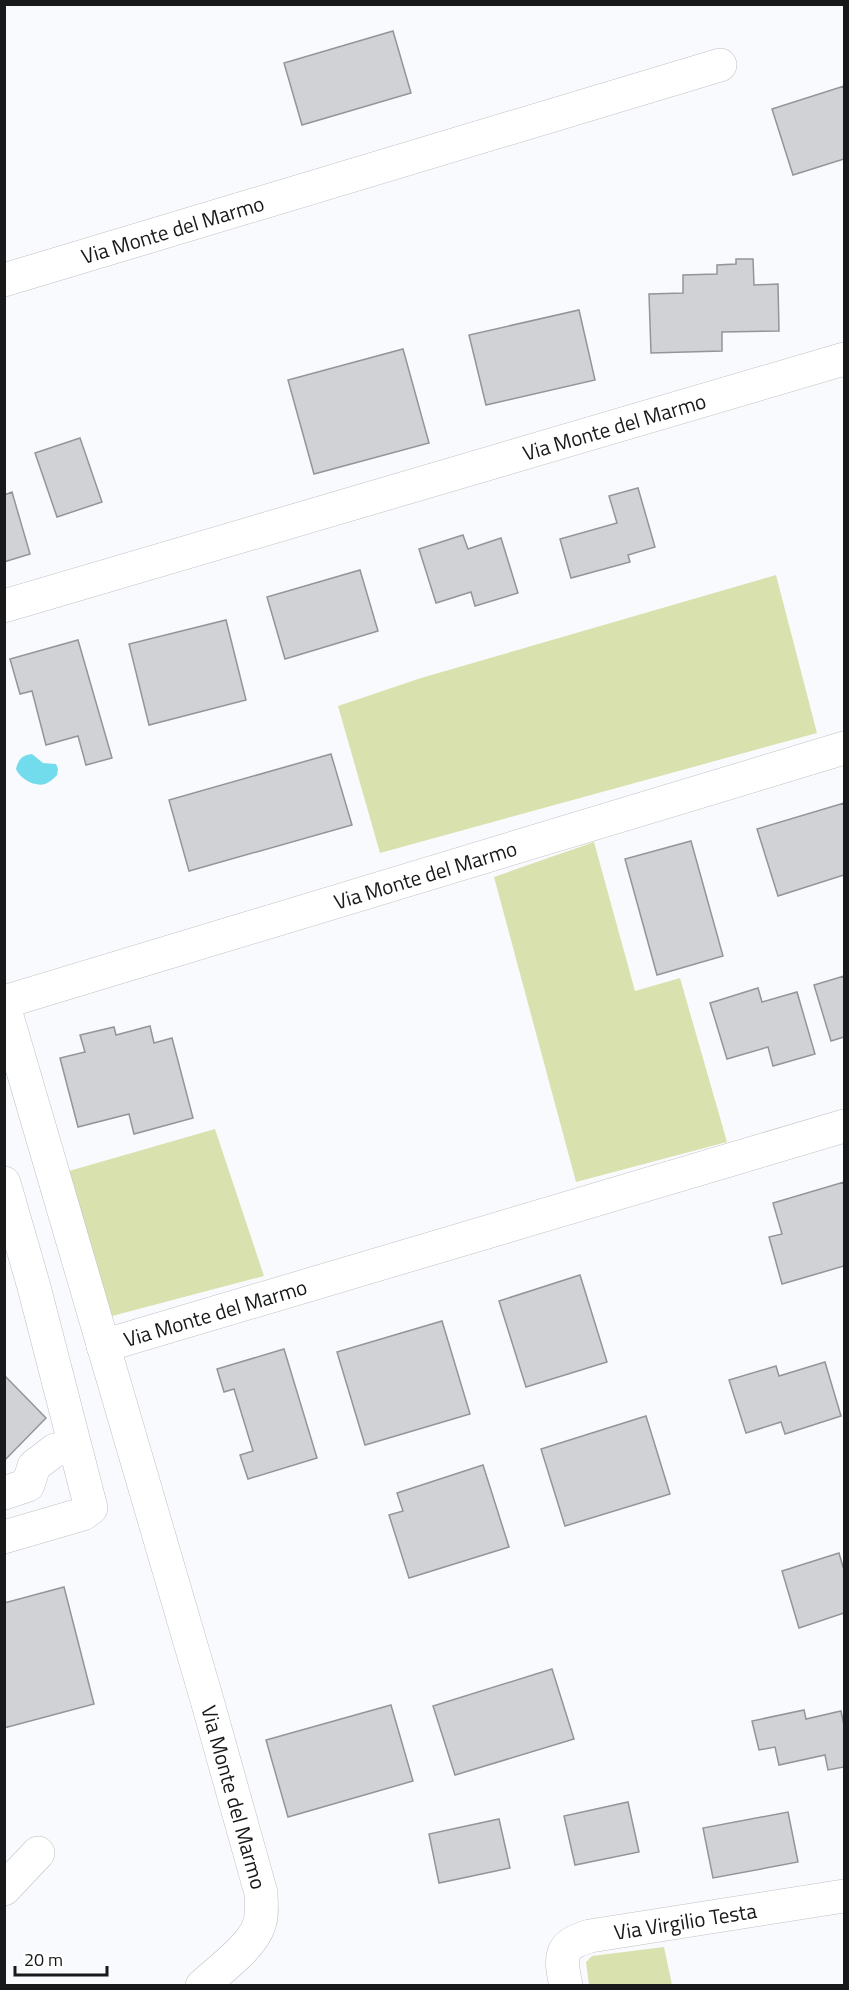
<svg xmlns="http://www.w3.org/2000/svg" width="849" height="1990" font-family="'Titillium Web',sans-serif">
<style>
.green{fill:#d9e2ae}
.water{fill:#73dcec}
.building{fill:#d1d2d5;stroke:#939598;stroke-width:1.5}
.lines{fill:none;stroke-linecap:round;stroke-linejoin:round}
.minor-casing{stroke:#c0c1c4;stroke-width:34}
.minor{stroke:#fff;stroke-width:33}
.labels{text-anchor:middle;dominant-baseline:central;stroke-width:4.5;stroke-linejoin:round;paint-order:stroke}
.street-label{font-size:21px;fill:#18191a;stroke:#fff}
</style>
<rect width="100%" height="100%" fill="#f9fafd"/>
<path class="green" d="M776 575 817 733 380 853 338 706 421 678Z
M594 842 635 991 680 978 727 1142 576 1182 494 877Z
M215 1129 264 1276 112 1316 69 1171Z
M664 1947 672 1985H589L586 1962 592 1956Z"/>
<path class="water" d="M32 754 43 763 56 764 58 769 57 775C54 778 50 782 45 784 35 787 20 779 16 769 18 760 22 755 32 754Z"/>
<path class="building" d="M393 31 411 93 302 125 284 63Z
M844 86V159L793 175 772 109Z
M736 259H753L754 285 778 284 779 331 722 332V351L651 353 649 294 683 293V275L717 274V265L736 264Z
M579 310 595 380 486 405 469 335Z
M403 349 429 443 314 474 288 380Z
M80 438 102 502 57 517 35 453Z
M638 488 655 547 628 555 630 562 571 578 560 539 617 523 609 496Z
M12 492 30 554 4 562V495Z
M463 535 468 549 501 538 518 593 475 606 471 592 436 603 419 549Z
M360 570 378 631 285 659 267 597Z
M226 620 246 700 149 725 129 644Z
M78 640 112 758 86 765 78 736 46 745 32 691 20 694 10 659Z
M331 754 352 825 189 871 169 800Z
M844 803V875L778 896 757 829Z
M691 841 723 956 657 975 625 859Z
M844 976V1037L831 1041 814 985Z
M758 988 762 1002 797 992 815 1054 773 1066 768 1047 727 1059 710 1003Z
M150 1026 154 1043 172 1038 193 1118 134 1134 129 1114 78 1127 60 1058 85 1052 80 1035 114 1027 116 1035Z
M844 1182V1266L782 1284 769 1237 782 1234 773 1203Z
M580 1275 607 1362 526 1387 499 1301Z
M442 1321 470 1414 365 1445 337 1352Z
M284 1349 317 1458 248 1479 240 1455 253 1451 234 1389 224 1392 217 1369Z
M825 1362 841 1416 785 1434 781 1422 746 1433 729 1380 776 1366 779 1376Z
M4 1375 46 1418 4 1461Z
M646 1416 670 1494 565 1526 541 1449Z
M483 1465 509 1547 409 1578 389 1515 403 1511 397 1493Z
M839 1553 844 1570V1613L799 1628 782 1571Z
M64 1587 94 1704 4 1728V1603Z
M552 1669 574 1739 455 1775 433 1706Z
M391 1705 413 1781 288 1817 266 1740Z
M804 1710 806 1719 841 1711 844 1725V1767L828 1770 825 1755 779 1765 775 1747 759 1750 752 1721Z
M628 1802 639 1852 575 1865 564 1816Z
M788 1812 798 1862 713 1878 703 1828Z
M499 1819 510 1868 439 1883 429 1834Z"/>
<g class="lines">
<g class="minor-casing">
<g id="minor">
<path id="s1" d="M4 280 720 65"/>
<path id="s2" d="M4 606 844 359"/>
<path id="s3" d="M4 1002 844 748"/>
<path id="s4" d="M4 1006 207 1700 261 1893C261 1903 263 1915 259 1925 252 1947 219 1970 202 1986"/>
<path d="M4 1183 34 1287 91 1508 83 1514 4 1537"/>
<path id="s5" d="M103 1346 844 1126"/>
<path d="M4 1493 28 1485 34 1466 55 1450 74 1447"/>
<path d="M4 1889 38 1853"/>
<path id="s6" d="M566 1986C560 1957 558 1945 590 1936L844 1896"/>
</g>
</g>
<use href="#minor" class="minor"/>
</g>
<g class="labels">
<g class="street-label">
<text stroke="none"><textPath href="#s1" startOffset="176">Via Monte del Marmo</textPath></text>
<text stroke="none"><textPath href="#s2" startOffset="636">Via Monte del Marmo</textPath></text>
<text stroke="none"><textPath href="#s3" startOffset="440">Via Monte del Marmo</textPath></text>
<text stroke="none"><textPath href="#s5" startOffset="117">Via Monte del Marmo</textPath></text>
<text stroke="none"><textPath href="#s4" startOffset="824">Via Monte del Marmo</textPath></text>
<text stroke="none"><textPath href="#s6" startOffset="162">Via Virgilio Testa</textPath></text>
</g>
</g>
<rect width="849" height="1990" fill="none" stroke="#18191a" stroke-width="12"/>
<path d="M15 1966v9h92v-9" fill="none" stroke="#18191a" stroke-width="3"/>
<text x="24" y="1966" font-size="18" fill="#18191a" stroke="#ffffff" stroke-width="4.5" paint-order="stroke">20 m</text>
</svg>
